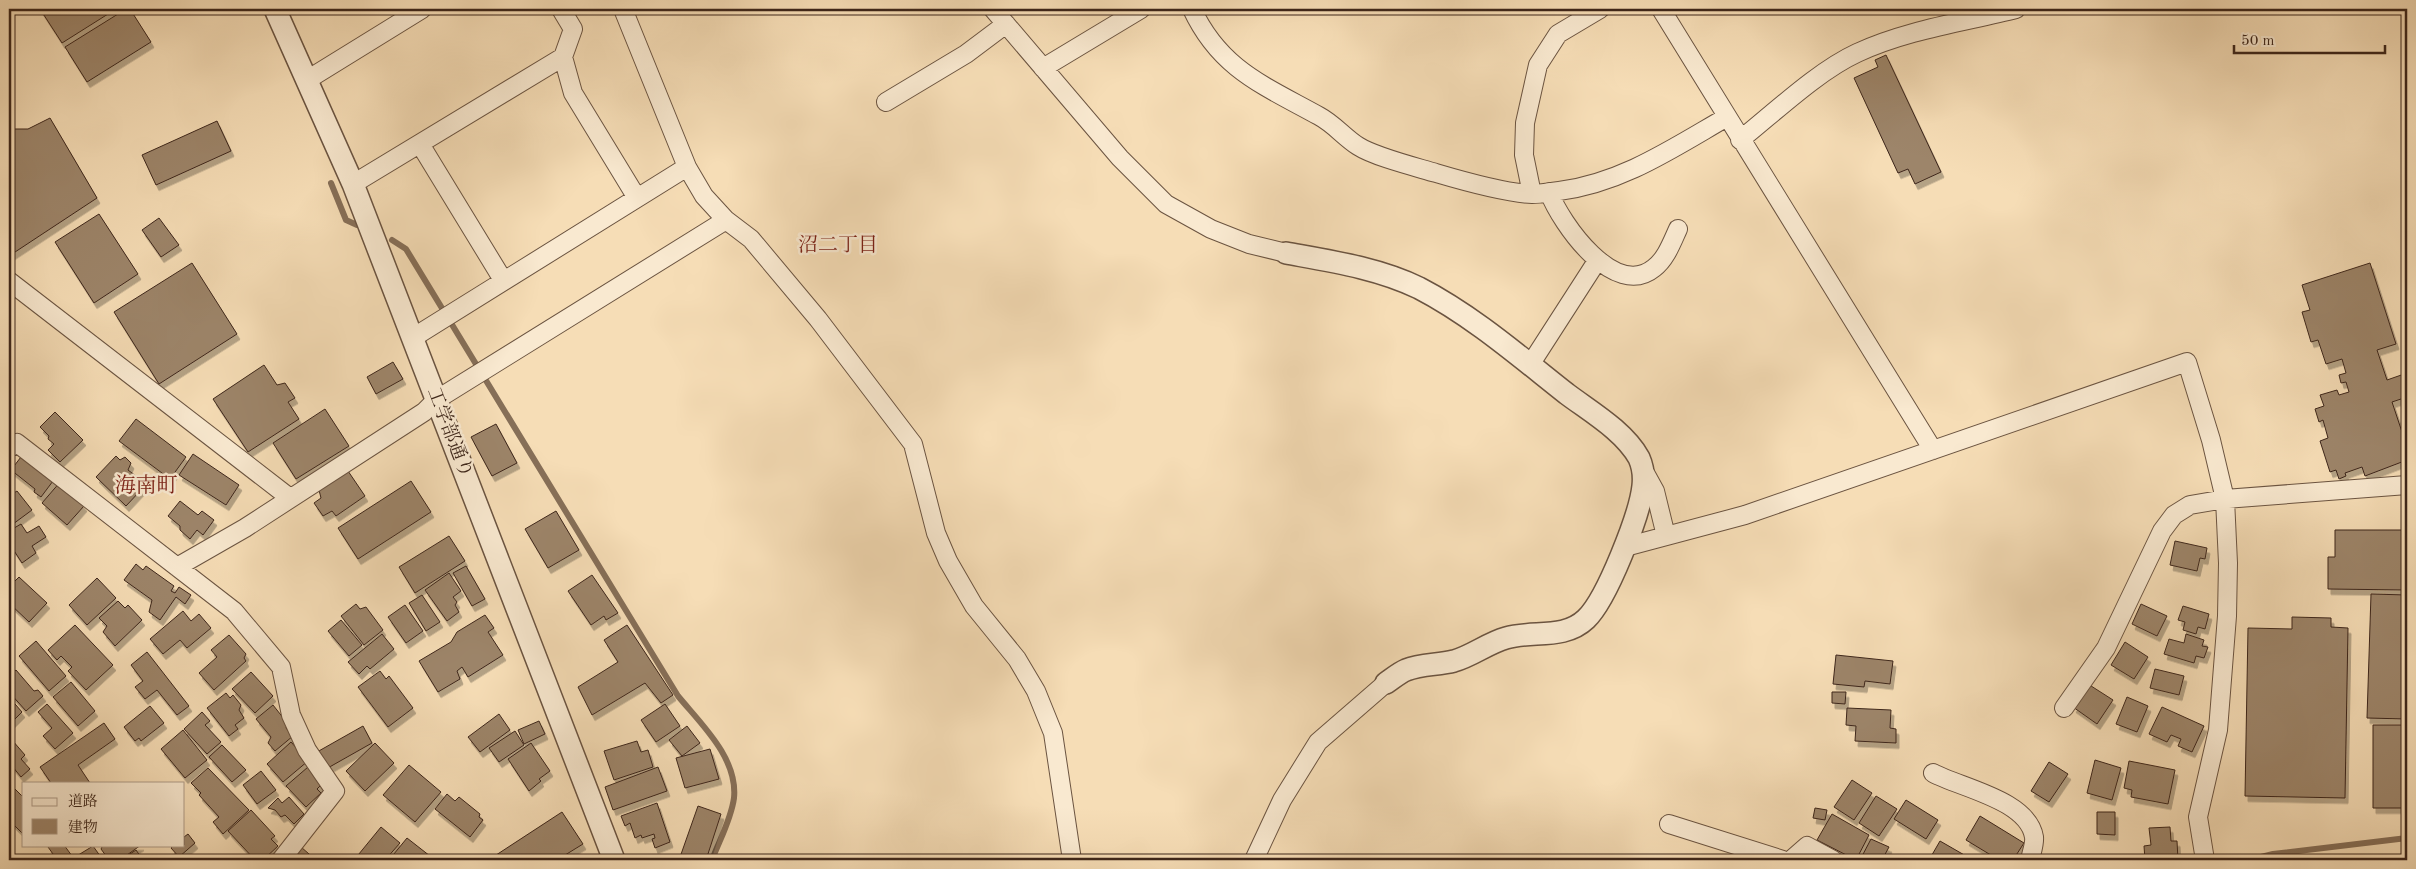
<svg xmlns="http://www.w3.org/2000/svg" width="2416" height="869" font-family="'Old Standard TT','Noto Serif JP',serif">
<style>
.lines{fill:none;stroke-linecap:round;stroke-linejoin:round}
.stream{stroke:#866f58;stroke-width:6}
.building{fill:#9d856b;stroke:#3d261a;filter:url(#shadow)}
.minor-casing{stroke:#6b5441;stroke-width:20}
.tertiary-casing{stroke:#6b5441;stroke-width:24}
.minor{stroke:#f9e9d0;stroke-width:18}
.tertiary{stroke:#f9e9d0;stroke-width:21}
.labels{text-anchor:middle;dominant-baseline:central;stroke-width:5;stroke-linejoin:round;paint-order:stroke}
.street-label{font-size:19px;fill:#3d261a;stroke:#f9e9d0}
.neighbourhood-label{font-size:20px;fill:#7a1f14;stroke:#f9e9d0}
.quarter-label{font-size:21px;fill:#7a1f14;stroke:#f9e9d0}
</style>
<defs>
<filter id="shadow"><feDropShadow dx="3" dy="5.5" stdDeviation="0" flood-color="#0004"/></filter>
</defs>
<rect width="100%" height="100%" fill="#f6ddb6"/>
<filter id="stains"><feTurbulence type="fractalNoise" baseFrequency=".004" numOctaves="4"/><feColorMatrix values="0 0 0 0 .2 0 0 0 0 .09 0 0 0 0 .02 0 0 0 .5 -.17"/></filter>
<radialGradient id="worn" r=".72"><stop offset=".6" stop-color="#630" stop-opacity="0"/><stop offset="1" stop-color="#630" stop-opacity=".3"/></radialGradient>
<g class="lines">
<path class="stream" d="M331 183 346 220 357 225
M392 240 406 249 678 696C701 724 738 758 734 798 731 820 719 841 712 860
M2249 860 2273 854 2407 838"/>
</g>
<path class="building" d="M40 9H116L62 43Z
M126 9H130L151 42 87 82 65 47Z
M1886 55 1941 172 1915 184 1908 169 1898 173 1854 78 1878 67 1875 60Z
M50 118 97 198 9 256V122L13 129H28Z
M217 121 231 151 156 185 142 155Z
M99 214 138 274 94 303 55 242Z
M159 218 179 245 161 257 142 230Z
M192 263 237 334 159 384 114 312Z
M2370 263 2396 344 2377 350 2387 380 2407 373V397L2392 402 2403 435 2407 433V460L2365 476 2362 467 2345 473 2346 476 2339 479 2336 470 2330 472 2320 441 2328 438 2323 420 2319 422 2315 409 2324 406 2320 395 2337 390 2339 395 2349 392 2346 382 2341 383 2339 375 2346 373 2342 359 2326 364 2318 340 2311 342 2302 312 2310 310 2302 285Z
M393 362 403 379 376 394 367 377Z
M264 365 277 385 285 383 295 398 288 402 299 419 248 452 213 399Z
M325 409 349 446 296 479 273 443Z
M55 412 83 440 60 462 48 450 54 444 48 439 49 436 40 427Z
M136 419 186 457 170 479 119 441Z
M496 424 517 463 492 476 471 437Z
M24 453 56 477 41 497 34 492 35 489 11 470Z
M193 454 239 485 226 505 179 475Z
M116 456 120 460 125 457 131 463 128 470 136 476 132 481 141 490 126 506 96 477Z
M348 471 365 496 336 516 332 511 323 516 314 503 321 498 319 490Z
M61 481 84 506 67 525 42 503Z
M411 481 431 512 358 559 338 528Z
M17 491 32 510 9 527V496Z
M180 501 198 515 202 511 214 520 203 535 197 530 190 539 180 530V526L168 516Z
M556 511 579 550 548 568 525 529Z
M21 524 27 533 39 526 46 537 32 546 36 553 22 563 9 543V531Z
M2335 530H2407V590L2328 589V557H2335Z
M449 536 465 561 415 593 399 567Z
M2175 541 2207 548 2205 559 2200 558 2197 571 2170 565Z
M136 564 143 570 146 566 174 586 171 591 175 593 179 587 191 595 185 604 176 597 160 620 149 612 152 600 124 580Z
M466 566 485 599 472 606 453 573Z
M449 573 461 591 453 597 457 602 455 605 459 612 447 621 425 590Z
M592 575 618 613 606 620 604 616 591 625 568 591Z
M19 577 47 603 29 622 9 603V587Z
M97 578 116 598 87 625 69 605Z
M2371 594 2407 595V719L2367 718Z
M422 595 440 622 426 631 409 603Z
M118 601 125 608 128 605 142 620 115 646 103 632 107 626 99 618Z
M356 604 360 609 366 607 383 630 364 645 341 616Z
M2141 604 2167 616 2157 636 2132 624Z
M405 605 423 631 406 643 388 617Z
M2183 606 2209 614 2205 629 2198 627 2196 634 2183 630 2185 622 2178 620Z
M183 611 191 621 199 614 211 628 187 648 180 640 163 654 150 639Z
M485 615 494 628 488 632 503 655 468 677 462 667 457 671 460 679 438 692 419 661 451 642 457 632Z
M2292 617 2331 618V627L2348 628 2345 798 2245 796 2248 628 2292 629Z
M341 620 362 645 349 656 328 631Z
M75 625 113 665 86 690 68 671 72 667 61 656 57 660 48 650Z
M627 625 673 695 661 703 645 683 592 715 578 687 618 662 604 640Z
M382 634 394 649 370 669 367 666 359 674 348 662Z
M2186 634 2204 640 2202 646 2208 647 2204 658 2196 656 2194 663 2164 654 2169 639 2184 643Z
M229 635 246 654 244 658 246 661 214 690 199 673 217 657 211 650Z
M36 641 66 676 49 691 19 656Z
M2125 642 2148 657 2134 679 2111 665Z
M147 652 189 706 177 715 157 690 145 699 135 687 143 681 131 665Z
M1836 655 1893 661 1890 684 1865 681 1864 687 1833 684Z
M2155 669 2184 676 2179 695 2150 688Z
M16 670 34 691 38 690 43 696 26 711 9 692V676Z
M380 671 386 679 389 676 413 708 388 727 358 687Z
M251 672 273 696 255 713 232 689Z
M71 682 95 711 78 726 53 697Z
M2088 684 2113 700 2097 724 2073 707Z
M1832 692H1846L1845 704 1832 703Z
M226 693 230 698 233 695 241 705 239 710 244 718 235 725 238 729 229 736 207 708Z
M9 697 22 712 9 725Z
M2127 697 2148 706 2137 732 2116 724Z
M47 704 73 733 55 749 43 736 52 728 38 712Z
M665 704 680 726 656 742 641 720Z
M273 705 288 724 286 728 293 736 275 751 268 743 271 737 256 719Z
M150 706 164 723 141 741 139 738 135 741 124 727Z
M2162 707 2204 726 2192 752 2178 746 2181 739 2171 735 2167 742 2149 734Z
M1847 708 1891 710 1890 728 1896 729V743L1855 741 1856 726 1846 725Z
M202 712 210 721 205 725 221 742 207 754 184 729Z
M499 714 510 730 480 752 468 737Z
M539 721 545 734 524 744 518 730Z
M104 723 115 739 78 765 90 783H51L40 767Z
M2373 725H2407V808H2373Z
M363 726 372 743 326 769 317 752Z
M687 726 700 743 682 756 669 740Z
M183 730 207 760 185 778 161 749Z
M515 731 524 745 499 762 489 748Z
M12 740 25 755 21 759 30 769 21 777 12 766 9 767V743Z
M637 741 641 752 648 750 653 767 614 780 604 751Z
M291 742 308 761 283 782 267 764Z
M375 743 394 763 365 791 346 771Z
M531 743 550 771 539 779 541 781 529 791 508 759Z
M222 745 246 770 232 782 209 757Z
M710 749 719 779 685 788 676 758Z
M2095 760 2121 768 2112 800 2087 793Z
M2129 761 2175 770 2168 804 2131 797 2132 790 2124 788Z
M2049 762 2068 774 2049 802 2031 791Z
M409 765 441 792 415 822 383 795Z
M308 767 323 783 317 789 321 793 306 807 286 786Z
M658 767 667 791 613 810 605 787Z
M208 768 249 810 223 834 213 822 219 817 199 795 201 793 191 783Z
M261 771 276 790 257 804 243 785Z
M1852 780 1872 793 1854 820 1834 807Z
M15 789 24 798V831L22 833 9 820V795Z
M447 794 455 801 459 797 480 814 479 817 483 820 470 837 435 809Z
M1876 796 1897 809 1879 836 1859 823Z
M289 797 304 814 294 824 285 815 281 817 275 810 268 808 278 798 282 803Z
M1906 800 1938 820 1926 839 1894 819Z
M657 803 670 842 655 848 652 839 655 838 654 834 642 838 641 835 635 838 630 823 625 826 621 816Z
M698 806 721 814 706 860H679Z
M1815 808 1827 810 1825 820 1813 818Z
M251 810 275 836 271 839 278 846 263 860H255L228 831Z
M562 812 583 844 557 860H491L490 859Z
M2097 812H2115V835L2097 834Z
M1832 814 1869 835 1856 860 1817 840Z
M1980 816 2024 843 2013 860H1999L1966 840Z
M381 827 400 843 385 860H354Z
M2170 827 2171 841H2177L2178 860H2145L2144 846 2151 845 2149 828Z
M188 834 195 843 179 857 171 848 174 845H184V837Z
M407 838 430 856 427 860H389Z
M1871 839 1889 847 1882 860H1860Z
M1940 841 1973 860H1929Z
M50 845H64L75 860H44L53 854 48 847Z
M103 845H141L120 860H109L101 849Z
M93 846 103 860H77L75 857Z
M301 847 316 860H289Z
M136 850 143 860H121Z"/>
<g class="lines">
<g class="minor-casing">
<path id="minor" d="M561 9 573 29 563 57 573 93 637 198
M623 9 687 167 704 196 726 220 751 239 818 319 913 444 936 533 948 561 974 606 1017 659 1036 691 1053 733 1072 860
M993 9 1120 158 1166 204 1211 229 1249 244 1286 253
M1192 9C1220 69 1263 85 1319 116 1334 124 1344 137 1358 146 1375 157 1416 167 1436 173 1463 181 1505 193 1532 194 1541 194 1550 192 1559 191 1622 183 1673 148 1727 117
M1661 9 1933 450
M1043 68 1141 9
M307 80 422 9
M886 102 966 54 1006 24
M1740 140C1775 112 1818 71 1857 53 1906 30 1964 22 2016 9
M420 144 503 280
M353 184 563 57
M1549 192C1561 224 1615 300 1654 268 1666 259 1672 242 1678 229
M1532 194 1524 155 1525 123 1538 65 1558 34 1600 9
M9 281 290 498
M414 337 687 167
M1530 365 1597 261
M9 448 17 443 234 611 281 667 291 715 307 750 335 791 281 860
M1644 471 1655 491 1666 536
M1625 547 1745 515 2187 362 2211 440 2225 499 2228 563 2227 616 2218 730 2198 817 2205 860
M177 567 245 528 424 412 436 400 726 220
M2064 708 2106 648 2162 531 2174 515 2190 505 2225 499 2407 485
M1933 773C1961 788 2028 800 2034 837 2035 844 2031 854 2030 860
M1669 824 1783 860
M1254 860 1282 800 1318 742 1386 683
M1791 860 1807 846 1833 860"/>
</g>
<g class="tertiary-casing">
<path id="tertiary" d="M275 9 353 184 614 860
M1286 253C1330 261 1378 268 1419 288 1473 316 1520 357 1567 394 1591 412 1624 431 1639 458 1643 467 1644 477 1643 486 1640 514 1607 599 1586 619 1564 640 1533 630 1506 638 1488 643 1472 656 1454 661 1438 665 1421 664 1406 670 1399 673 1392 679 1386 683"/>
</g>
<use href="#minor" class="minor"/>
<use href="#tertiary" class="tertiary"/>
</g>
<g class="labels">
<g class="street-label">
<text transform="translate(449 433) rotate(69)">工学部通り</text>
</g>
<g class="neighbourhood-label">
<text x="838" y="246">沼二丁目</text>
</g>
<g class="quarter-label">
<text x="146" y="486">海南町</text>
</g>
</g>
<rect width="2416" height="869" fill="none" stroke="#f6ddb6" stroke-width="30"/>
<rect x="10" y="10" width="2396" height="849" fill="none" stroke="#3d261a" stroke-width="2.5"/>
<rect x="15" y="15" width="2386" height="839" fill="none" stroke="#3d261a"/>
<rect x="22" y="782" width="162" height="65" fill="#f9e9d0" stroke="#ae9b87"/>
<rect x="32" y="798" width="25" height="8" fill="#f9e9d0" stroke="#ae9b87"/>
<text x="68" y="806" font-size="15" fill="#3d261a">道路</text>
<rect x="32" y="819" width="25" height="15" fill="#9d856b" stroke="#ae9b87"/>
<text x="68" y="832" font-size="15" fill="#3d261a">建物</text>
<path d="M2234 45v8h151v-8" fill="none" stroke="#3d261a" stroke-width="2.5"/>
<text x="2241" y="45" font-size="15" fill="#3d261a" stroke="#f9e9d0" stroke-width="4" paint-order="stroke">50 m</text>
<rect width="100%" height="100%" filter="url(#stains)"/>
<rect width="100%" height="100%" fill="url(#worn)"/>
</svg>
